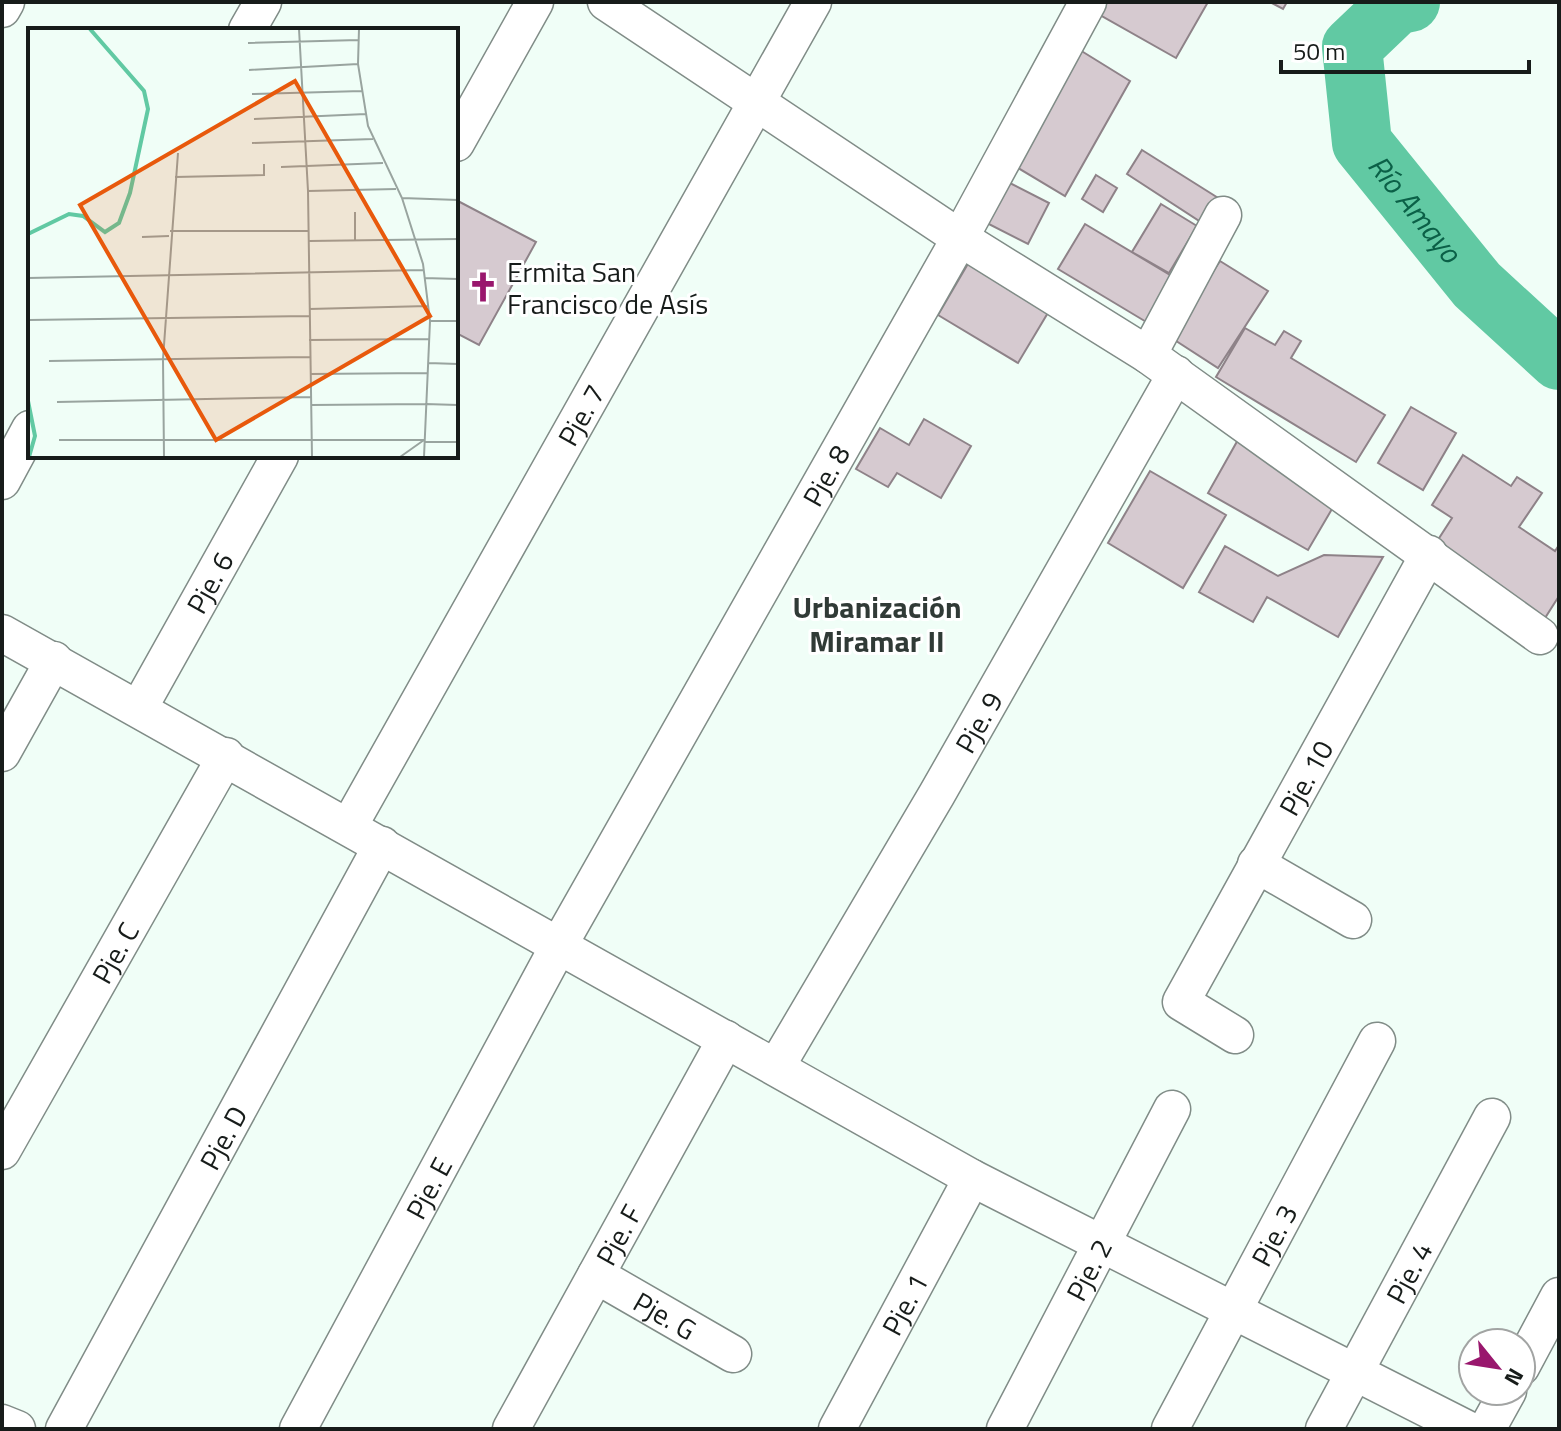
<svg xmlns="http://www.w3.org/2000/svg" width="1561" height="1431" font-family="'Titillium Web',sans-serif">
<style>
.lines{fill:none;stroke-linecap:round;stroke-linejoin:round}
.river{stroke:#61c9a3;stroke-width:60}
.building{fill:#d6cad0;stroke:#8e8288;stroke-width:2}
.minor-casing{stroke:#808c87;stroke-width:39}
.minor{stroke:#fff;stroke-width:36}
.labels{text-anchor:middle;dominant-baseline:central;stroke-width:6;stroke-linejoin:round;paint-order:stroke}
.poi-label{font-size:28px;fill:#171c1a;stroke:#fff;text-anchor:start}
.street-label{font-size:28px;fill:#171c1a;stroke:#fff}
.water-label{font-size:30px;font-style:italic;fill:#0b6047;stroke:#fff}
.neighbourhood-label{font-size:30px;font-weight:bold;fill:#303a36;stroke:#fff}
.inset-river{fill:none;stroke:#61c9a3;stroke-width:4}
.inset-road{fill:none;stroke:#99a49f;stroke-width:2}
.view{fill:#e8590c;fill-opacity:0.15;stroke:#e8590c;stroke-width:4}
.inset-edge{fill:none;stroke:#171c1a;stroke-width:4}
</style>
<rect width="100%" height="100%" fill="#f0fef7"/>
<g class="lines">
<path class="river" id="s1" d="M1410 2 1396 5 1352 47 1362 143 1477 285 1559 360"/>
</g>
<path class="building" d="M1098 2H1208L1176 58 1093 11Z
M1270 2H1287L1283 9Z
M1075 47 1130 81 1065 196 1008 162Z
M1142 150 1223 201 1207 226 1127 174Z
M1096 175 1117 188 1103 212 1082 199Z
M998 177 1049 203 1028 244 977 218Z
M456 200 536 242 479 345 456 333Z
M1161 204 1197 226 1169 273 1132 252Z
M1085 224 1175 278 1148 323 1058 269Z
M1220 261 1268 291 1218 368 1170 337Z
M969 262 1049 311 1018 363 938 315Z
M1245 328 1275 345 1284 331 1301 341 1291 358 1385 415 1356 462 1216 377Z
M1411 407 1456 433 1423 490 1378 463Z
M924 419 971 446 941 498 897 473 888 487 856 469 880 428 909 445Z
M1239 438 1339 497 1308 550 1208 493Z
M1463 455 1511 486 1517 477 1542 493 1519 527 1555 551 1559 545V596L1545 618 1434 546 1452 518 1432 505Z
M1150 471 1226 515 1183 588 1108 543Z
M1225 546 1278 576 1324 555 1383 557 1338 637 1267 597 1253 622 1199 592Z"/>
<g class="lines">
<g class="minor-casing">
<g id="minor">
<path d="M606 2 960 238 1148 355 1540 636"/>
<path d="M2 9 6 2"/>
<path d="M247 30 263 2"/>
<path d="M456 143 535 2"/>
<path d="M1148 355 1223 215"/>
<path d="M2 481 30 429"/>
<path d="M2 633 972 1178 1467 1429"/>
<path id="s2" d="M139 708 280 456"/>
<path d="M2 753 54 660"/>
<path id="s3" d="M349 826 813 2"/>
<path d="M1256 864 1353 920"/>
<path id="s4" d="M1235 1035 1181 1002 1429 554"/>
<path id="s5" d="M776 1067 937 794 1176 374"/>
<path id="s6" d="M2 1151 226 756"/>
<path id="s7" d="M596 1275 733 1354"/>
<path d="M1521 1367 1559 1296"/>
<path d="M2 1423 17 1429"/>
<path id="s8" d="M64 1429 382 845"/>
<path id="s9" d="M298 1429 559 945 960 238 1088 2"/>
<path id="s10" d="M511 1429 726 1039"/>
<path id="s11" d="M837 1429 972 1178"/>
<path id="s12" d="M1005 1429 1172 1109"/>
<path id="s13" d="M1170 1429 1377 1041"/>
<path id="s14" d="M1324 1429 1492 1117"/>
<path d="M1487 1429 1508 1391"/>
</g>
</g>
<use href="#minor" class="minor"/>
</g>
<defs>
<g id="church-bare" transform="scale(2.4)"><path d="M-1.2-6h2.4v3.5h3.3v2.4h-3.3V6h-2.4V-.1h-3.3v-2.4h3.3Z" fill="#99176d" stroke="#fff" stroke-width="2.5" paint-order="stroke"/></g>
</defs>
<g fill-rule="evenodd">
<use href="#church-bare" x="483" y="287"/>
</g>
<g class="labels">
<g class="poi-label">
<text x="507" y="271">Ermita San<tspan x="507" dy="32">Francisco de Asís</tspan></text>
</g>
<g class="street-label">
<text stroke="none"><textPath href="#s3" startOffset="472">Pje. 7</textPath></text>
<text stroke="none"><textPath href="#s9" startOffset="1090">Pje. 8</textPath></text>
<text stroke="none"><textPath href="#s2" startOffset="144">Pje. 6</textPath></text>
<text stroke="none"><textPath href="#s5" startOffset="400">Pje. 9</textPath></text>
<text stroke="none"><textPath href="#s4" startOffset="320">Pje. 10</textPath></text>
<text stroke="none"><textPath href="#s6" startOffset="228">Pje. C</textPath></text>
<text stroke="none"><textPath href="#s8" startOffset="332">Pje. D</textPath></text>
<text stroke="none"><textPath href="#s9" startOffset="274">Pje. E</textPath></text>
<text stroke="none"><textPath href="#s10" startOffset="222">Pje. F</textPath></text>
<text stroke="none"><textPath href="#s13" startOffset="220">Pje. 3</textPath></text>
<text stroke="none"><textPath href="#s12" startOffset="180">Pje. 2</textPath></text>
<text stroke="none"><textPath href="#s14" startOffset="178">Pje. 4</textPath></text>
<text stroke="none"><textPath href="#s11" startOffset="142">Pje. 1</textPath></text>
<text stroke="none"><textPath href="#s7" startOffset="80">Pje. G</textPath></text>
</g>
<g class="water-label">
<text stroke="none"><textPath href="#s1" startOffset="256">Río Amayo</textPath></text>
</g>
<g class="neighbourhood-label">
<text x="877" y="607">Urbanización<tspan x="877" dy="34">Miramar II</tspan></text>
</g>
</g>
<g transform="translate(28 28)">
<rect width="430" height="430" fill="#f0fef7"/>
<path class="inset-river" d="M0 206 41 186 55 188 77 204 91 195 102 165 120 81 116 63 62 1M0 373 7 408 1 429"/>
<path class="inset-road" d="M271 1 280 163 284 429M331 1 330 36 340 98 374 170 395 236 402 293 396 429M220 15 331 12M221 42 330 36M224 66 334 63M226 91 338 86M224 115 345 111M253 139 355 135M147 149 236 147V136M280 163 368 161M374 170 430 172M327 184V212M142 203H281M114 209 141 208M281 213 430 211M0 250 395 242M396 250 430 251M281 281 400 278M1 292 281 288M402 293H430M281 312 401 311M21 333 282 329M400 335 430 336M282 346 399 345M29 374 283 369M397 376 430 377M283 377 398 376M31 412H396M396 414H430M136 429 135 331 150 125M372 429 396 412"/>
<path class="view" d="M267 53 402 288 188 412 52 177Z"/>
<rect width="430" height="430" class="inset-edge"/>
</g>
<rect width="1561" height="1431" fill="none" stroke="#171c1a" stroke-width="8"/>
<g transform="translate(1497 1367) rotate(120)"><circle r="38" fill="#ffffff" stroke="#a2a4a3" stroke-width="2"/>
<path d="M0-6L14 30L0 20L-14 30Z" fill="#99176d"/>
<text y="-12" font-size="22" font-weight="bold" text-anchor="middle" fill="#171c1a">N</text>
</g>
<path d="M1281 60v12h248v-12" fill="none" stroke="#171c1a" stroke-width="4"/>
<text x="1293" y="60" font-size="24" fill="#171c1a" stroke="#ffffff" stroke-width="6" paint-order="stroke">50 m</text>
</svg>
